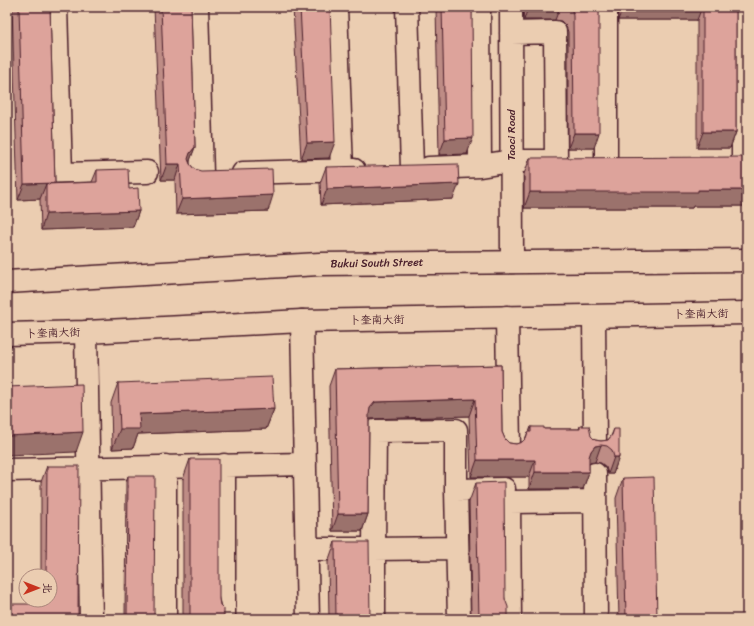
<svg xmlns="http://www.w3.org/2000/svg" width="754" height="626" font-family="Sriracha,'LXGW WenKai TC',sans-serif">
<style>
.lines{fill:none;stroke-linecap:round;stroke-linejoin:round}
.minor-casing{stroke:#4a1f2b;stroke-width:25}
.major-casing{stroke:#4a1f2b;stroke-width:25}
.minor{stroke:#ebcdb1;stroke-width:22}
.major{stroke:#ebcdb1;stroke-width:22}
.wall{fill:#be8c85;stroke:#4a1f2b}
.shaded-wall{fill:#9b726c;stroke:#4a1f2b}
.building{fill:#dda39b;stroke:#4a1f2b}
.labels{text-anchor:middle;dominant-baseline:central;stroke-width:3.5;stroke-linejoin:round;paint-order:stroke}
.street-label{font-size:11px;fill:#4a1f2b;stroke:#ebcdb1}
</style>
<rect width="100%" height="100%" fill="#ebcdb1"/>
<filter id="ink" filterUnits="userSpaceOnUse"><feTurbulence type="fractalNoise" baseFrequency=".025" numOctaves="2"/><feDisplacementMap in="SourceGraphic" scale="8" xChannelSelector="R" yChannelSelector="G"/><feConvolveMatrix kernelMatrix="1 2 1 2 8 2 1 2 1" color-interpolation-filters="sRGB"/></filter>
<g filter="url(#ink)">
<g class="lines">
<g class="minor-casing">
<path id="minor" d="M56 7 61 174 147 172
M197 7 202 174
M336 7 342 170
M407 7 412 168
M479 7 480 166
M511 7 512 262
M743 7V160
M606 160V7
M429 168 480 166 511 161H556L555 32 511 33
M243 173 354 170
M594 316 595 446
M507 317 509 449
M302 321 308 619
M86 332 91 619
M7 470 305 464
M595 474 596 619
M307 549H374L375 431 456 430V490
M165 619V466
M224 619V465
M374 619V549L457 548
M459 619 456 490 504 489
M510 619 509 502 595 501"/>
</g>
<g class="major-casing">
<path id="major" d="M7 282 319 264 747 260
M7 334 86 332 302 321 747 313"/>
</g>
<use href="#minor" class="minor"/>
<use href="#major" class="major"/>
</g>
<path class="wall" d="M12 7H50L55 183 92 182 97 170 129 189 139 211 133 227 41 230 40 199 18 200Z
M154 7H191L195 147 189 163 190 164 194 169 268 211 176 214 175 180H161Z
M293 7H330L329 158 301 159Z
M436 7H472L467 154 439 155Z
M523 7H599L594 148H568V32L566 26 561 21 555 20H524Z
M618 7H736V132L730 148H697V20H618Z
M530 158 747 206H693L692 208H524V174Z
M326 167 453 199 321 205 320 183Z
M501 365 502 432 505 439 509 443 516 444 522 442 525 439 528 432H529L531 427 544 429H579L580 426 595 440 601 441 608 440 611 436 614 429 619 457 613 474H608L606 467 601 463 595 462 589 463V472L583 489H529V477H471L469 416 369 419 368 514 362 531H332L329 386 335 369Z
M118 383 274 409 266 429 138 434 133 448 112 449 111 403Z
M190 459 219 599 224 619H183V479Z
M47 466 78 619 41 604V600H50V576H41V482Z
M128 476 154 619H125L126 482Z
M623 478 657 619H619L616 498Z
M476 483 505 599 508 619H471L469 502Z
M335 542 370 619H329L328 562Z"/>
<path class="shaded-wall" d="M528 7H560L555 20H524Z
M623 7H702L697 20H618Z
M703 132H736L730 148H697Z
M574 133H599L594 148H568Z
M473 138 467 154 439 155 445 139Z
M335 142 329 158 301 159 307 143Z
M195 147 189 163 184 168 190 153Z
M167 164H180L175 180H161Z
M55 183 46 184 40 199 18 200 24 184Z
M459 184 453 199 321 205 327 189Z
M698 190H747V206H693L692 208H524L530 192Z
M273 195 268 211 176 214 182 199Z
M139 211 133 227 41 230 46 214Z
M475 399 469 416 369 419 364 425 370 408 375 402Z
M274 409 266 429 138 434 133 448 112 449 120 429 139 414Z
M83 432 76 452 7 455V436Z
M601 445 595 462 589 463 584 468 591 451 595 446Z
M614 457H619L613 474H608Z
M477 460H535L529 477H471Z
M535 472H589L583 489H529Z
M338 514H368L362 531H332Z"/>
<path class="building" d="M19 7H50L55 183 24 184Z
M161 7H191L195 147 190 153 188 159 190 164 194 169 201 171 272 169 273 195 182 199 180 164H167Z
M300 7H330L335 142 307 143Z
M442 7H472L473 138 445 139Z
M568 7H599V133H574L573 16 572 10Z
M703 7H736V132H703Z
M747 157V190H698V192H530V158Z
M458 164 459 184 327 189 326 167Z
M128 169 129 189 138 188 139 211 46 214V184L97 182V170Z
M501 365 502 432 505 439 509 443 516 444 522 442 526 438 528 432H531V427H544V429H580V426H589L591 436 595 440 601 441 608 440 612 435 614 429H619V457H614L612 450 607 446 601 445 595 446 591 451 589 457V472H535V460H477L475 399 375 402 370 408 369 414 368 514H338L335 369Z
M272 377 274 409 139 414 140 429H120L118 383Z
M82 384 83 432 7 436V387Z
M190 459H219V599L220 605 224 609V619H190Z
M47 466H79L78 619H7V604H46V600H50V576H46Z
M128 476H155L154 619H127Z
M654 477 657 619H626L623 478Z
M504 482 505 599 508 607V619H479L476 483Z
M335 542H369L370 619H336Z"/>
</g>
<g class="labels">
<g class="street-label">
<text transform="translate(511 135) rotate(-90)">Taoci Road</text>
<text transform="translate(377 263) rotate(-1)">Bukui South Street</text>
<text transform="translate(701 314) rotate(-1)">卜奎南大街</text>
<text transform="translate(377 320) rotate(-1)">卜奎南大街</text>
<text transform="translate(53 333) rotate(-2)">卜奎南大街</text>
</g>
</g>
<rect width="754" height="626" fill="none" stroke="#ebcdb1" stroke-width="24"/>
<rect x="12" y="12" width="730" height="602" fill="none" stroke="#4a1f2b" stroke-width="1.5" filter="url(#ink)"/>
<g transform="translate(38 588) rotate(90)"><circle r="19" fill="#ebcdb1" stroke="#ab877b"/>
<path d="M0-3L7 15L0 10L-7 15Z" fill="#c8321e"/>
<text y="-6" font-size="11" font-weight="bold" text-anchor="middle" fill="#4a1f2b">北</text>
</g>
</svg>
